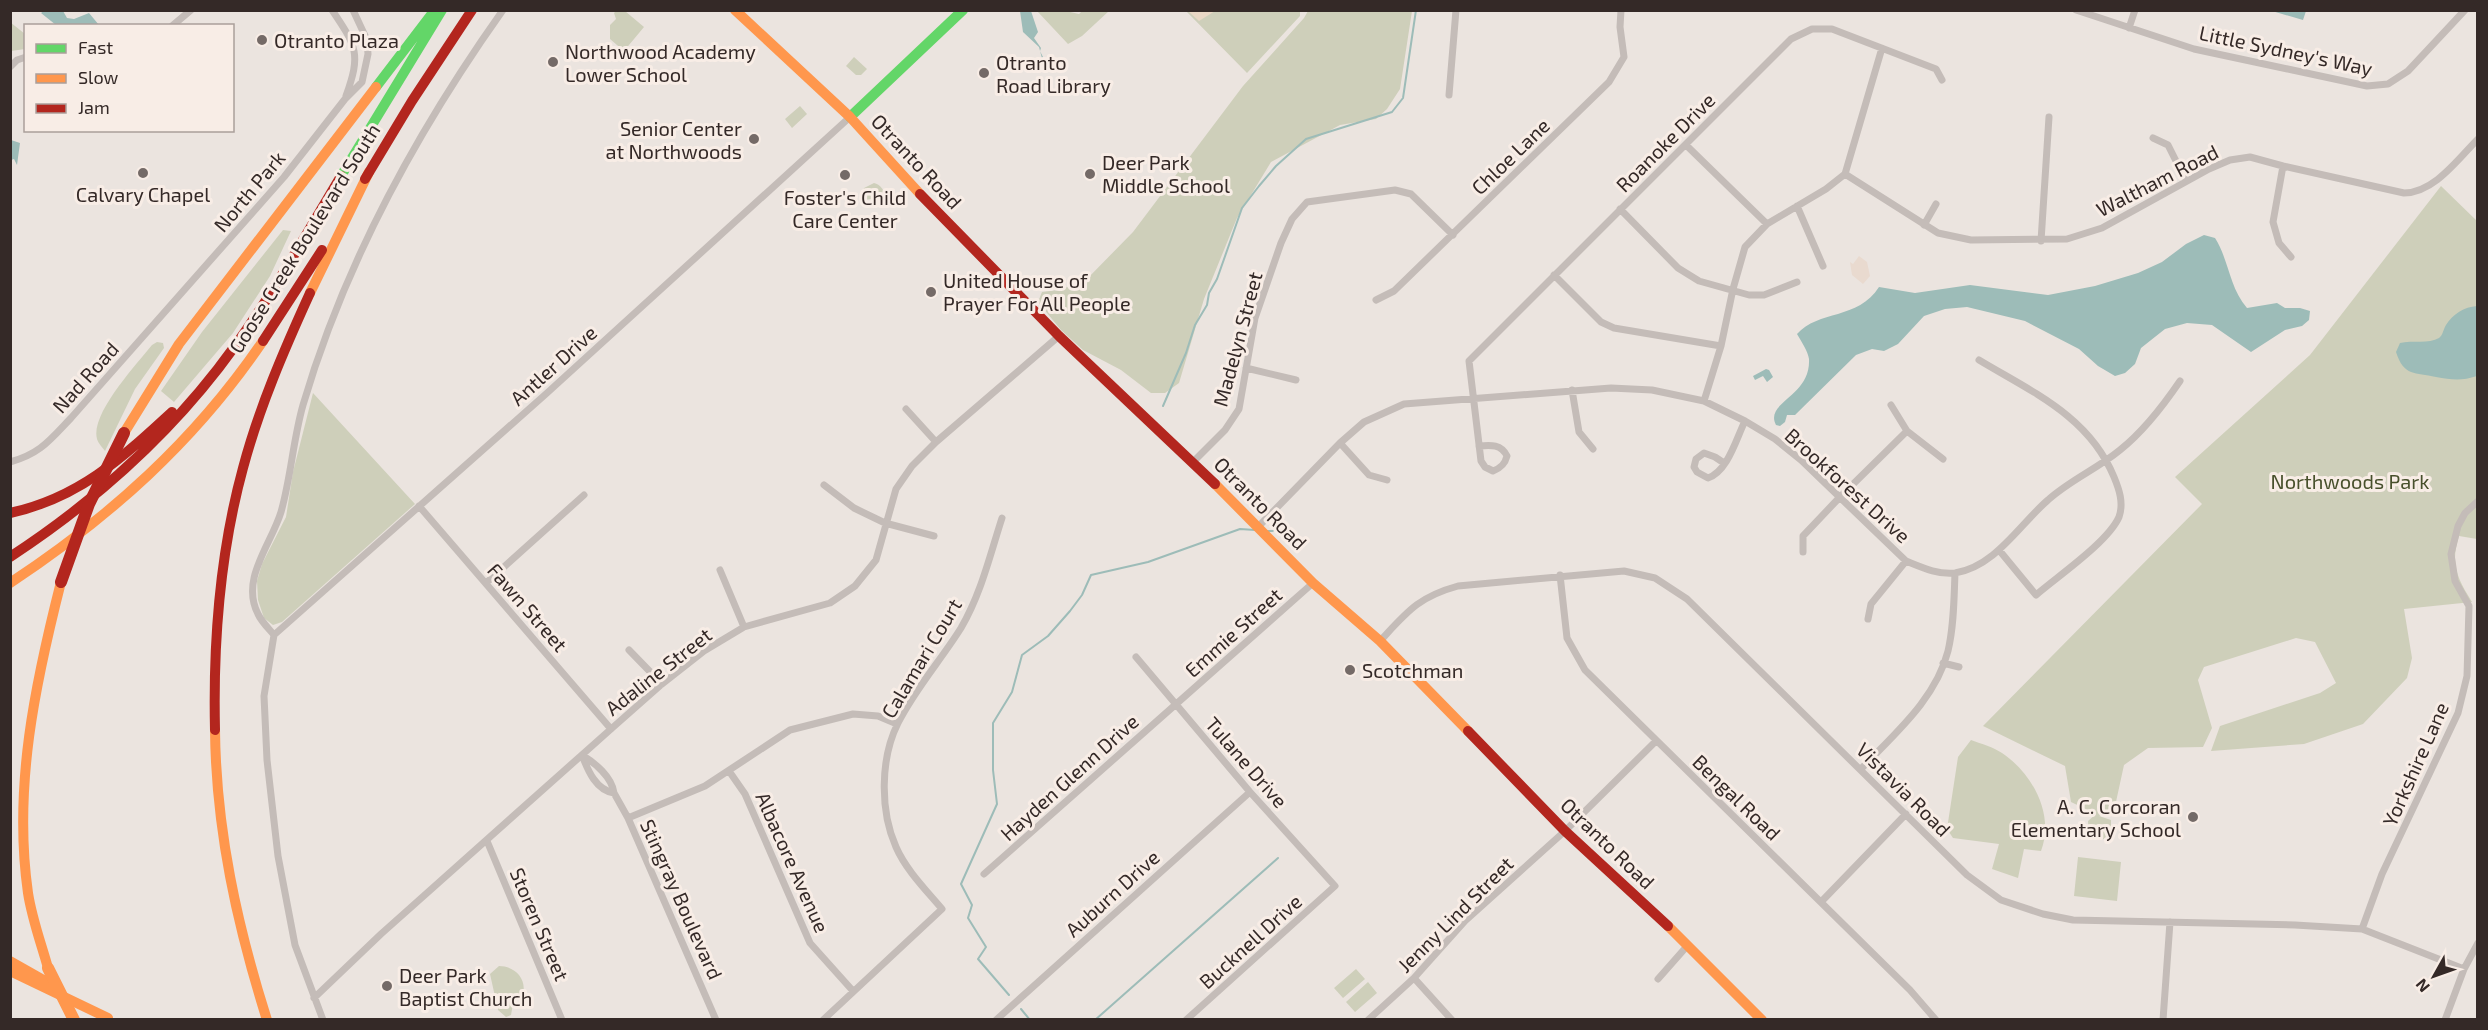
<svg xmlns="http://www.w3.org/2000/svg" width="2488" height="1030" font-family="'Exo 2',sans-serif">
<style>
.green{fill:#cecfba}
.sand{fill:#ead8c6}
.plaza{fill:#e9dacf}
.water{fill:#9dbcb8}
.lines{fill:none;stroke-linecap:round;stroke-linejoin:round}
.stream{stroke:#9dbcb8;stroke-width:2}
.street{stroke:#c4bcb8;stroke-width:7}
.fast{stroke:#63d668;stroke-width:10}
.slow{stroke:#ff974d;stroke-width:10}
.jam{stroke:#b3261e;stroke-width:10}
.slow-bridge{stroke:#ff974d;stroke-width:12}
.jam-bridge{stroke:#b3261e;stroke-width:12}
.poi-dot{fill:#746a67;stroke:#f8ede6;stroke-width:2}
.labels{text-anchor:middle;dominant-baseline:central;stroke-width:6;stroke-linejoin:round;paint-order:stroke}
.poi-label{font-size:20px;fill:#342927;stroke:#f8ede6;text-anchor:start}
.street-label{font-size:20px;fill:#342927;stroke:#f8ede6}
.park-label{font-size:20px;fill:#48502c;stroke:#f8ede6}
</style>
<rect width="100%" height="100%" fill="#ebe4df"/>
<path class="green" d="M1300 10V16L1247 73 1186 11Z
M616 11H625L644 27 624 51 610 39V25L616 19 614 13Z
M1037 11H1066L1079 14 1082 11H1109L1082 36 1068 44Z
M1308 11H1412L1400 89 1387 109 1376 119 1340 125 1271 162 1237 218 1204 299 1179 383 1165 393H1151L1121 370 1083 350 1061 330 1038 302 1042 292 1058 290 1084 282 1133 232 1243 86 1304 18Z
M10 22 25 34V49L11 51Z
M854 57 867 69 861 75H856L846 66Z
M800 106 807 114 792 128 785 119Z
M874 183C880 184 885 191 886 197L881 202 871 199 865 200 861 197 864 188Z
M2441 186 2477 221V539L2459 536C2450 564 2457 578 2472 602L2404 609 2412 658 2407 678 2363 724 2304 744 2211 751 2220 726 2320 693 2336 683 2315 642 2296 638 2204 667 2198 680 2212 728 2203 747 2148 748 2124 765 2114 811 2099 816 2111 820V837L2107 840C2096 837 2088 834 2088 821L2096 814 2071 802 2065 766 1983 726 2202 504 2175 477 2310 355Z
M283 230 291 231 270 276 233 333 174 402 161 391 202 332Z
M157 342 163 343 164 348 135 389 105 451C103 448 98 443 97 439 90 414 137 364 152 345Z
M313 393 415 504 282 622 273 625 264 618 258 600 257 581 262 564 286 517 293 472Z
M1971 740C1982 744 1993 747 2002 753 2032 773 2055 814 2041 851L2024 849 2018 878 1992 869 1999 844 1953 838 1947 829 1958 757Z
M2078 857 2121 862 2117 901 2074 896Z
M499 966C514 966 527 978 523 994L514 998 511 1015 506 1017 498 1010 490 974Z
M1356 969 1365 979 1343 998 1334 988Z
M1368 982 1377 993 1355 1012 1346 1002Z"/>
<path class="sand" d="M1188 11H1215L1199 21Z"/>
<path class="plaza" d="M1859 256 1867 262 1870 276 1863 284 1852 275 1850 262 1853 264Z"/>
<path class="water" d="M45 10 63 11 67 18 74 19 89 13 99 25H56L41 13Z
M1020 11H1031L1038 32 1034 38 1041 48 1040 51 1046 63 1044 66 1039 47 1023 32Z
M2272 11H2306L2303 20Z
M11 140 20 143 17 165 14 159 11 160Z
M2204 235 2215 238C2229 260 2229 287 2247 308L2277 303 2285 308H2300L2310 311 2309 320 2302 326 2285 330 2251 352 2212 325 2187 323 2165 329 2141 348 2135 364 2125 373 2115 376 2098 366 2079 349 2025 321 1967 307 1945 309 1924 316 1898 344 1884 351 1872 349 1856 355 1795 415H1787L1785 422 1780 426 1776 425C1764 402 1811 397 1809 359 1808 351 1801 341 1797 334 1818 310 1858 320 1879 287L1915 293 1970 285 2048 295 2095 286 2138 273 2162 262 2186 244Z
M2477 306V376C2462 381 2452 380 2436 377 2415 372 2404 377 2396 352L2400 343C2412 340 2429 344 2439 338 2443 335 2443 330 2446 325 2453 314 2464 307 2477 306Z
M1766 369 1769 370 1773 377 1767 382 1763 376 1755 380 1753 376Z"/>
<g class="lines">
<path class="stream" d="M1163 406 1186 353 1195 325 1207 305 1209 293 1217 279 1242 208 1259 186 1276 166 1306 139 1392 112 1403 98 1416 10
M1267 531H1272L1283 525
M1009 995 978 959 986 947 968 918 972 905 961 884 997 804 993 770V723L1012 692 1022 655 1048 636 1070 611 1082 595 1091 575 1148 562 1240 529 1255 530
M1021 1009 1030 1020
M1095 1020 1278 858"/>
<path class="street" d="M332 10C357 47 361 54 346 96
M2076 10 2194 49 2367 86 2388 84 2408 71 2465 10
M172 26 191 10
M2129 28 2135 10
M10 67 17 60 26 57
M1449 95 1456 10
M2153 138 2168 145 2186 181
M1686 145 1767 224
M2283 166 2273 222 2279 243 2291 257
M1845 174 1938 233 1971 240 2067 239 2102 228 2209 169 2230 160 2250 157 2283 166 2404 193C2434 193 2458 159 2478 139
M1797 206 1823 266
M1620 209 1678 268 1699 281 1749 295H1764L1797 282
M1924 225 1936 204
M2041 241 2049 117
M1554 275 1601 322 1614 328 1721 346
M1376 300 1394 291 1609 82 1624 57 1620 27 1621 10
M1979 360C2032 392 2089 416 2114 477 2119 489 2124 503 2119 517 2108 542 2058 576 2036 595L1999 550
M1246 368 1296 380
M1572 390 1579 432 1593 449
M1704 401 1721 346 1733 289 1745 247 1767 224 1826 189 1845 174 1882 48
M906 409 936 442
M1907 431 1943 459
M1340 443 1369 475 1387 480
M1479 446C1491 445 1501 444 1507 456 1505 464 1501 468 1493 471L1485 467 1481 461 1469 361 1791 39 1812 29H1832L1936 69 1942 80
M10 462C40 454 50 440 71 418L284 177 345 99 362 82 368 54 367 40 353 10
M1193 462 1225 430 1239 409 1255 318 1281 243 1292 219 1307 202 1395 190 1411 194 1453 235
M1724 463 1715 457 1704 453 1696 459 1694 467 1697 472 1708 478C1728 471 1736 439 1745 421
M824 485 854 508 885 523 934 536
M419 506 611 729
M1258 527 1340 443 1364 422 1404 404 1611 388 1652 390 1704 401 1745 421 1775 439 1801 460 1906 561C1921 567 1938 575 1955 573 1995 567 2020 524 2048 500 2070 480 2097 469 2120 450 2144 431 2163 406 2180 381
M1803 552V536L1839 498 1907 431 1891 405
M720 570 744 627
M1560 575 1567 638 1585 670 1910 990 1936 1020
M486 583 584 495
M1868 619 1871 604 1906 561
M274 635 547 393 850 117
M1380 641C1407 612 1418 597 1458 586L1624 571 1655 578 1687 599 1967 875 2001 900 2043 914 2073 920 2295 925 2362 929 2464 969
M629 650 662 684
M1136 657 1250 792 1335 886 1186 1020
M1943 663 1959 667
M582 755C595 763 612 777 614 793 596 790 588 771 582 755Z
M1861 769C1894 734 1936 699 1948 651 1954 626 1954 598 1955 573
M729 771 745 794 810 943 853 991
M614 793 628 818 716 1020
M628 818 705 786 790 730 853 714 878 716 897 724
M487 841 562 1020
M984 874 1313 583
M1821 902 1906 814
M2362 929 2382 874 2458 713 2467 676 2469 606 2455 581 2451 554 2458 526 2465 513 2478 501
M1414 978 1452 1020
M1658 979 1688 945
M314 998 381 934 611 729 662 684 704 651 744 627 830 603 855 586 876 560 896 489 912 466 936 442 1059 336
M323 1020 295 945 278 856 267 760 264 696 274 635C269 629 261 621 258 614 240 579 271 545 281 512 291 477 293 440 303 405 345 262 417 131 503 10
M823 1020 942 909C926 890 906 870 896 847 880 811 880 759 898 723 915 689 941 660 961 628 981 594 990 555 1002 518
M996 1020 1250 792
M1368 1020 1414 978 1465 921 1565 831 1656 741
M2163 1020 2170 922
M2445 1020 2464 969 2478 943"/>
<path class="fast" d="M376 87 434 11
M850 117 963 10
M341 176 442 10"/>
<path class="slow" d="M735 10 850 117 920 194
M310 293 369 172
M124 433 179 344 376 87
M1215 484 1313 583 1380 641 1468 731
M10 583C110 517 195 441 263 341
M215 730C216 830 237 925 267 1020
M1668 926 1762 1020
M10 961 56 987
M48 968C41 943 32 919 28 893 13 788 35 684 61 582
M10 971 108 1018"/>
<path class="jam" d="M365 179 412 101 472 10
M920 194 1059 336 1215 484
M263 341 322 250
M10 513C79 498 122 458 172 412
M10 557C97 500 174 431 235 346 274 292 307 233 341 176
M215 730C213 642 220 552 243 468 259 408 284 350 310 293
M1468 731 1565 831 1668 926"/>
<path class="slow-bridge" d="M48 968 74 1020"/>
<path class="jam-bridge" d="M61 582 89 504 124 433"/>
</g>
<g class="poi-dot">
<circle cx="262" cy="40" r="6"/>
<circle cx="553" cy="62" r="6"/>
<circle cx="984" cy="73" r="6"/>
<circle cx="754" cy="139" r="6"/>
<circle cx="143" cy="173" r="6"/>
<circle cx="1090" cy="174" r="6"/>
<circle cx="845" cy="175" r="6"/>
<circle cx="931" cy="292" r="6"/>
<circle cx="1350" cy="670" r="6"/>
<circle cx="2193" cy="817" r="6"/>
<circle cx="387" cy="986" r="6"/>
</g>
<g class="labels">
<g class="poi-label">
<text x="274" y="40">Otranto Plaza</text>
<text x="565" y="51">Northwood Academy<tspan x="565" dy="23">Lower School</tspan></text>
<text x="996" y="62">Otranto<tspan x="996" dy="23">Road Library</tspan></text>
<text x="742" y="128" text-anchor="end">Senior Center<tspan x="742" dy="23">at Northwoods</tspan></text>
<text x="1102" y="162">Deer Park<tspan x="1102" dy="23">Middle School</tspan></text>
<text x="143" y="194" text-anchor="middle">Calvary Chapel</text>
<text x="845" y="197" text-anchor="middle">Foster's Child<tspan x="845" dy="23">Care Center</tspan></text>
<text x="943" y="280">United House of<tspan x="943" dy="23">Prayer For All People</tspan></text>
<text x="1362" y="670">Scotchman</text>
<text x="2181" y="806" text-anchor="end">A. C. Corcoran<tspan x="2181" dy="23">Elementary School</tspan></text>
<text x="399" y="975">Deer Park<tspan x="399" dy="23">Baptist Church</tspan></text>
</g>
<g class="street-label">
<text transform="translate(2286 50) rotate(12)">Little Sydney's Way</text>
<text transform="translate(1665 142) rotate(-45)">Roanoke Drive</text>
<text transform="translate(1510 156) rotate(-44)">Chloe Lane</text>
<text transform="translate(917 161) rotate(47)">Otranto Road</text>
<text transform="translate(2157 180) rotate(-27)">Waltham Road</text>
<text transform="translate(249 191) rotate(-50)">North Park</text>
<text transform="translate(304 238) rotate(-58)">Goose Creek Boulevard South</text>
<text transform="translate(1237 339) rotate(-75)">Madelyn Street</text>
<text transform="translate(553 365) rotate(-42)">Antler Drive</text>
<text transform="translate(85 377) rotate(-48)">Nad Road</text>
<text transform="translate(1848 485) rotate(42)">Brookforest Drive</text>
<text transform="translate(1261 503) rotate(45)">Otranto Road</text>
<text transform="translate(528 607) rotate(49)">Fawn Street</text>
<text transform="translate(1233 632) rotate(-42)">Emmie Street</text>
<text transform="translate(921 658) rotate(-59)">Calamari Court</text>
<text transform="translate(658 671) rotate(-38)">Adaline Street</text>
<text transform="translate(1247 762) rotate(49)">Tulane Drive</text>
<text transform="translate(2415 764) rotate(-66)">Yorkshire Lane</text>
<text transform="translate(1069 777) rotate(-42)">Hayden Glenn Drive</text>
<text transform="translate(1904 789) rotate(45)">Vistavia Road</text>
<text transform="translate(1737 797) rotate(44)">Bengal Road</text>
<text transform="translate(1608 843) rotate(44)">Otranto Road</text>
<text transform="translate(793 862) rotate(66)">Albacore Avenue</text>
<text transform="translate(1112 893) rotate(-42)">Auburn Drive</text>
<text transform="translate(682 899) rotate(66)">Stingray Boulevard</text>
<text transform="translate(1455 914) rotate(-45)">Jenny Lind Street</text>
<text transform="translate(540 924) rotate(67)">Storen Street</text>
<text transform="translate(1250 941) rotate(-42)">Bucknell Drive</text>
</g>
<g class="park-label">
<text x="2350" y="481">Northwoods Park</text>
</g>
</g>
<rect width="2488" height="1030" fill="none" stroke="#342927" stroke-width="24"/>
<rect x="24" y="24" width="210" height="108" fill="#f8ede6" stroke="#aa9f9a" stroke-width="1.5"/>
<rect x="36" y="44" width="30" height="9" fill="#63d668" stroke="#aa9f9a" stroke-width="1.5"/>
<text x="78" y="54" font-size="18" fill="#342927">Fast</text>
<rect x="36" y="74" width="30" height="9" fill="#ff974d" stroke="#aa9f9a" stroke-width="1.5"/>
<text x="78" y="84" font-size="18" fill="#342927">Slow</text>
<rect x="36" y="104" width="30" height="9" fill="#b3261e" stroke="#aa9f9a" stroke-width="1.5"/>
<text x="78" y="114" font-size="18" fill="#342927">Jam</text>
<g transform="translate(2434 976) rotate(230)" stroke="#f8ede6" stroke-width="4.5" paint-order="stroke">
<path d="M0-4.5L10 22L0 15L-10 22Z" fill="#342927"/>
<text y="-9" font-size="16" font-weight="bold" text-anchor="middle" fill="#342927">N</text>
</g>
</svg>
